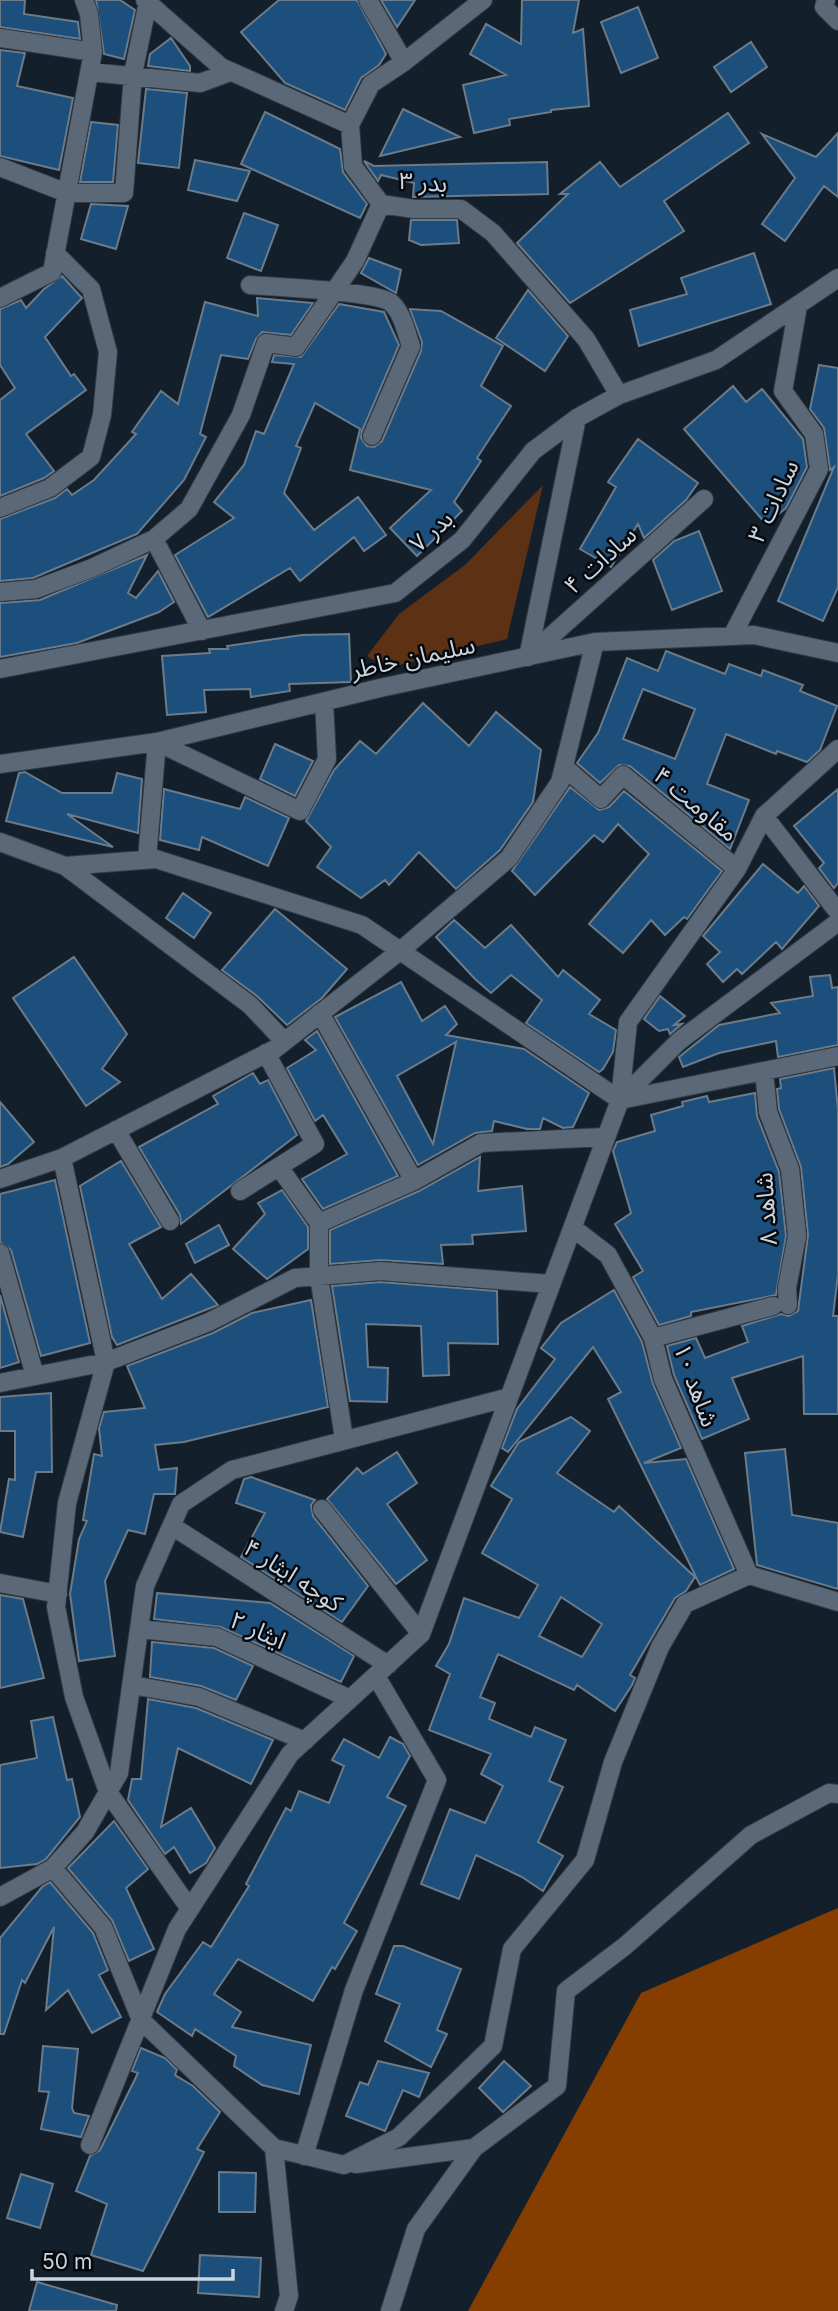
<svg xmlns="http://www.w3.org/2000/svg" width="838" height="2311" font-family="Inter,'Noto Sans Arabic',sans-serif">
<style>
.green{fill:#5c3114}
.forest{fill:#853e00}
.building{fill:#1c4f7c;stroke:#6c7b8a;stroke-width:2;fill-rule:evenodd}
.lines{fill:none;stroke-linecap:round;stroke-linejoin:round}
.minor-casing{stroke:#323a44;stroke-width:20}
.minor{stroke:#5a6877;stroke-width:18}
.labels{text-anchor:middle;dominant-baseline:central;stroke-width:5;stroke-linejoin:round;paint-order:stroke}
.street-label{font-size:24px;fill:#ccd4dd;stroke:#05090e}
</style>
<rect width="100%" height="100%" fill="#13202c"/>
<path class="green" d="M543 485 507 639 387 668 367 656 399 614 465 565Z"/>
<path class="forest" d="M838 1908V2311H468L641 1993Z"/>
<path class="building" d="M0 0H25L24 14 78 22 80 39 0 27Z
M96 0H120L135 10 124 59 104 54Z
M279 0H357L386 54 379 65 361 78 345 110 285 83 241 32Z
M381 0H415L397 27Z
M522 0H579L573 33 583 29 589 106 551 110V112L509 119 510 125 474 133 463 85 506 75 470 54 486 24 521 44Z
M638 7 658 58 621 73 601 22Z
M171 38 190 66V71L148 66 150 54Z
M751 42 767 67 731 92 714 67Z
M0 50 25 53 17 86 73 98 59 170 0 156Z
M146 89 187 93 179 168 138 163Z
M403 109 460 137 380 156Z
M265 112 340 149 343 172 367 204 360 218 241 164Z
M728 113 749 143 664 201 684 231 570 303 517 243 568 194H560L600 162 620 187Z
M91 122 118 125 113 182H80Z
M838 133V197L824 186 785 241 762 224 795 178 762 134 816 157Z
M195 160 250 171 237 201 188 190Z
M364 161 374 166 547 162 548 194 413 197 414 183 381 175 378 181Z
M91 204 128 206 116 249 81 239Z
M244 213 278 225 261 271 227 258Z
M411 220H457L459 243 421 245 409 240Z
M754 253 771 304 639 346 630 310 687 294 681 278Z
M369 258 401 270 396 293 361 273Z
M62 276 82 298 45 337 71 376 74 374 86 390 26 434 54 471 44 478 0 496V400L15 388 0 365V309L21 300 26 308 44 289Z
M528 290 568 336 545 371 496 338Z
M257 298 313 303 291 335 262 332 256 339 248 359 221 355 200 434 206 437 184 480 137 534 33 578 0 581V519L55 498 67 489 72 495 94 480 136 434 132 432 161 391 178 404 205 302 258 316Z
M339 304 384 312 399 345 362 431 361 438 367 446 374 447 382 441 421 351 422 342 410 309 441 311 503 346 481 386 511 406 477 458 481 461 454 502 462 511 417 556 390 528 431 490 350 470 360 429 315 403 296 446 301 448 284 493 314 530 358 497 386 535 364 551 354 537 300 581 290 568 208 617 175 555 234 518 214 502 244 465 256 431 264 434 294 364 272 362 274 355 301 357Z
M819 365 838 368V587L823 621 778 601 834 467 830 470 824 428 810 409Z
M733 386 746 402 762 389 803 439 807 467 786 508 766 524 684 429Z
M638 439 698 483 686 500 644 538 638 524 611 567 580 549 616 487 608 482Z
M699 531 722 591 672 610 653 560 674 541Z
M147 555 128 593 136 598 158 571 174 602 159 612 77 643 0 657V603L40 600Z
M349 634 351 682 289 684 290 691 251 697 250 689 204 690 206 712 167 715 162 656 210 653 209 649H228L227 646 302 635Z
M666 651 725 674 729 664 761 676 763 670 803 685 800 691 837 706 820 750 807 762 777 751 776 754 726 734 707 784 749 800 730 849 630 766 619 765 600 783 577 763 598 733 627 658 658 671ZM643 689 695 709 675 759 623 739Z
M423 703 469 746 496 712 541 750 533 802 500 850 456 889 419 852 389 885 385 880 361 898 317 867 331 847 306 821 334 770 360 741 376 754Z
M275 744 313 761 295 796 260 779Z
M25 772 62 793H112L117 773 142 779 138 833 67 814 113 847 6 821 19 773Z
M570 787 599 810 609 807 624 791 722 871 687 919 684 917 665 935 651 920 623 953 589 924 649 854 618 824 603 842 594 835 535 895 512 871Z
M164 789 240 809 245 797 289 818 268 866 202 837 199 850 160 840Z
M838 789V883L834 888 819 868 824 863 794 826Z
M763 864 798 893 804 886 819 906 782 949 776 942 742 974 737 969 723 982 707 964 720 952 703 936Z
M183 893 211 913 194 938 166 918Z
M275 909 347 969 322 998 287 1025 257 996 222 970Z
M454 920 485 948 511 925 558 977 563 970 600 1000 589 1014 616 1030 613 1052 603 1069 599 1072 526 1023 542 1000 511 975 491 993 475 979 436 937Z
M74 957 127 1034 102 1069 120 1082 86 1106 13 998Z
M830 975 832 988 838 987V1045L778 1057 776 1041 719 1053 683 1067 679 1057 719 1025 780 1013 771 1003 813 996 810 977Z
M401 982 422 1021 445 1006 457 1024 446 1035 524 1049 589 1093 573 1127 563 1128 543 1118 540 1129H527L494 1121 492 1131 475 1133 418 1165 335 1017ZM456 1042 433 1144 397 1076Z
M660 996 685 1016 674 1025 682 1024 670 1034 668 1029 659 1031 644 1019Z
M317 1031 398 1176 323 1209 302 1179 347 1154 323 1115 315 1121 287 1068 316 1050 305 1040Z
M834 1068 838 1110V1274L833 1316H838V1414H804L803 1356 732 1378 749 1419 702 1439 674 1375 667 1346 696 1338 705 1358 748 1342 742 1326 781 1314 789 1316 798 1311 808 1235 801 1167 779 1109 777 1089 781 1088 780 1079Z
M253 1073 260 1084 268 1080 297 1135 181 1224 180 1215 139 1147 218 1104 213 1096Z
M755 1093 757 1116 779 1172 786 1236 776 1295 691 1312V1316L659 1325 633 1277 643 1271 615 1224 631 1213 613 1151 617 1142 655 1131 651 1115 683 1106 682 1102 707 1096 709 1102Z
M0 1102 34 1142 8 1164 0 1167Z
M480 1157 478 1191 522 1186 526 1231 472 1235 473 1244 441 1245 443 1264 381 1260 330 1264V1230L419 1191Z
M121 1161 161 1227 129 1244 162 1299 191 1274 218 1305 117 1345 112 1337 80 1186Z
M55 1180 90 1343 41 1356 11 1250 0 1242V1194Z
M282 1190 308 1227V1249L267 1279 233 1249 265 1214 258 1203Z
M219 1225 229 1245 195 1263 186 1244Z
M380 1282 497 1291 498 1344 448 1343 449 1375 423 1376 421 1326 366 1324 368 1367 388 1368 387 1402 350 1401 332 1286Z
M614 1290 642 1342 653 1384 681 1448 644 1463 686 1459 734 1569 700 1585 608 1399 621 1392 593 1347 508 1452 502 1448 517 1409 555 1359 541 1348 561 1323Z
M0 1295 19 1362 0 1368Z
M311 1300 328 1407 184 1442 155 1445 159 1470 177 1468 175 1494H154L145 1534 128 1530 105 1581 115 1656 79 1661 70 1594 79 1539 87 1521 83 1520 94 1454 102 1456 99 1428 104 1412 145 1408 127 1366 213 1333 252 1313Z
M51 1393 52 1472H36L23 1537 0 1532 9 1479 15 1480V1431H0V1397Z
M571 1417 590 1431 557 1473 614 1512 619 1506 695 1577 686 1591 675 1598 630 1675 635 1678 632 1685 615 1711 577 1685 574 1690 498 1654 480 1697 495 1703 489 1719 531 1737 535 1727 566 1740 549 1781 563 1787 538 1842 563 1856 543 1891 522 1877 476 1855 459 1899 421 1884 450 1809 485 1823 503 1786 481 1774 491 1754 429 1730 450 1674 436 1666 449 1644 464 1598 519 1618 538 1585 482 1553 512 1499 491 1486 519 1442ZM561 1597 602 1624 582 1657 539 1636Z
M785 1449 792 1515 838 1523V1589L757 1565 745 1453Z
M397 1452 417 1483 387 1504 427 1560 396 1584 327 1499 357 1468 363 1474Z
M251 1477 315 1500 311 1505 313 1516 368 1586 342 1622 241 1557 265 1513 236 1503 244 1479Z
M157 1593 270 1603 354 1656 341 1682 221 1627 154 1619Z
M0 1595 23 1599 44 1678 0 1688Z
M152 1642 214 1648 253 1666 236 1700 201 1686 150 1677Z
M148 1699 196 1708 273 1740 251 1784 178 1748 161 1827 191 1808 215 1848 206 1863 190 1873 174 1847 165 1854 128 1800 132 1779H141Z
M53 1717 67 1780 72 1779 80 1817 46 1859 37 1864 0 1868V1765L37 1758 31 1721Z
M390 1737 403 1744 410 1756 387 1797 406 1806 344 1923 357 1931 335 1969 332 1967 313 2001 238 1959 214 1994 241 2012 232 2027 311 2045 299 2094 262 2085 234 2066 236 2056 195 2029 192 2036 157 2012 165 1994 203 1942 211 1947 249 1886 246 1884 286 1808 291 1811 299 1791 329 1803 344 1766 332 1760 344 1739 379 1758Z
M114 1821 148 1869 126 1888 154 1949 129 1961 112 1920 68 1868Z
M50 1882 93 1933 108 1970 99 1975 121 2017 92 2033 68 1990 46 2010 54 1927 25 1983 22 1980 4 2034H0V1938L42 1887Z
M394 1946H403L461 1969 437 2030 447 2034 431 2067 385 2041 400 2004 376 1994Z
M43 2046 78 2049 72 2108 74 2113 89 2116 81 2137 41 2129 49 2092 39 2091Z
M141 2048 165 2058 177 2070 175 2075 193 2086 220 2112 197 2149 204 2152 143 2271 91 2255 107 2204 76 2191 90 2156 100 2150 138 2073 132 2071Z
M378 2061 429 2073 419 2097 403 2090 385 2131 346 2116 360 2082 368 2085Z
M504 2061 531 2086 503 2112 479 2088Z
M219 2172 256 2173 255 2212H219Z
M21 2174 53 2184 40 2228 7 2218Z
M200 2255 261 2258 259 2297 198 2293Z
M37 2282 117 2305 116 2311H29Z"/>
<g class="lines">
<g class="minor-casing">
<path id="minor" d="M145 0 221 67 350 125
M368 0 404 62 371 84 350 125 353 166 381 204 414 209H461L493 233 586 339 619 395
M826 0 824 7 838 21
M0 38 93 52
M404 62 483 0
M90 72 200 83 230 72
M0 167 67 193H124L133 74 148 2
M250 285C275 287 373 291 390 302 402 311 406 332 411 346L372 436
M0 298 52 272 93 52 89 14 84 0
M0 508 50 488 91 457 102 415 108 352 91 289 55 253
M154 539 202 631
M0 592 36 589 92 568 154 539 189 509 241 415 266 343 296 347 355 261 381 204
M732 636 819 469 814 434 783 391 798 306
M531 654 704 499
M528 657 577 418
M0 669 395 593 462 540 533 451 577 418 619 395 716 360 838 278
M0 764 157 742 380 688 595 642 754 635 838 653
M564 767 601 799 623 775 737 869
M764 816 838 912
M0 842 65 866 156 859 362 925 620 1100 838 1056
M147 859 157 742 300 811 327 759 324 702
M65 866 250 1005 284 1041
M320 1013 414 1181
M764 1071 768 1112 790 1169 797 1236 787 1288 788 1305
M620 1100 628 1022 737 869 764 816 838 749
M116 1130 170 1221
M62 1158 106 1362 67 1503 56 1607 74 1697 108 1792 190 1909
M279 1167 319 1223V1276L344 1439
M0 1179 62 1158 275 1049 400 951 509 858 560 782 595 642
M240 1191 315 1144 266 1053
M319 1223 414 1181 481 1143 604 1137
M573 1228 608 1255 653 1338 663 1379 749 1575
M0 1253 35 1376
M653 1338 773 1306
M0 1383 106 1362 209 1322 295 1278 380 1271 551 1284
M322 1509 421 1634
M172 1526 388 1665
M0 1583 58 1594
M139 1629 217 1637 350 1699
M132 1685 199 1697 305 1741
M53 1868 103 1927 141 2020 274 2148 344 2165 399 2137 493 2046 512 1949 585 1860 613 1762 660 1647 685 1604 749 1575 838 1602
M0 1897 53 1868 85 1832 119 1773 145 1586 181 1504 232 1470 506 1398
M90 2145 177 1929 290 1754 421 1634 620 1100 679 1041 838 922
M274 2148 289 2296 284 2311
M304 2156 354 1990 437 1780 376 1676
M356 2164 474 2148 557 2086 566 1991 625 1946 751 1835 829 1793 838 1794
M390 2311 416 2229 474 2148"/>
</g>
<use href="#minor" class="minor"/>
</g>
<g class="labels">
<g class="street-label">
<text transform="translate(423 182) rotate(4)">بدر ۳</text>
<text transform="translate(773 501) rotate(-65)">سادات ۳</text>
<text transform="translate(431 531) rotate(-42)">بدر ۷</text>
<text transform="translate(600 560) rotate(-42)">سادات ۴</text>
<text transform="translate(413 657) rotate(-12)">سلیمان خاطر</text>
<text transform="translate(696 804) rotate(40)">مقاومت ۴</text>
<text transform="translate(766 1209) rotate(-94)">شاهد ۸</text>
<text transform="translate(696 1385) rotate(70)">شاهد ۱۰</text>
<text transform="translate(293 1575) rotate(33)">کوچه ایثار ۴</text>
<text transform="translate(258 1630) rotate(24)">ایثار ۲</text>
</g>
</g>
<path d="M32 2269v10h201v-10" fill="none" stroke="#ccd4dd" stroke-width="3.5"/>
<text x="42" y="2269" font-size="21" fill="#ccd4dd" stroke="#05090e" stroke-width="5" paint-order="stroke">50 m</text>
</svg>
